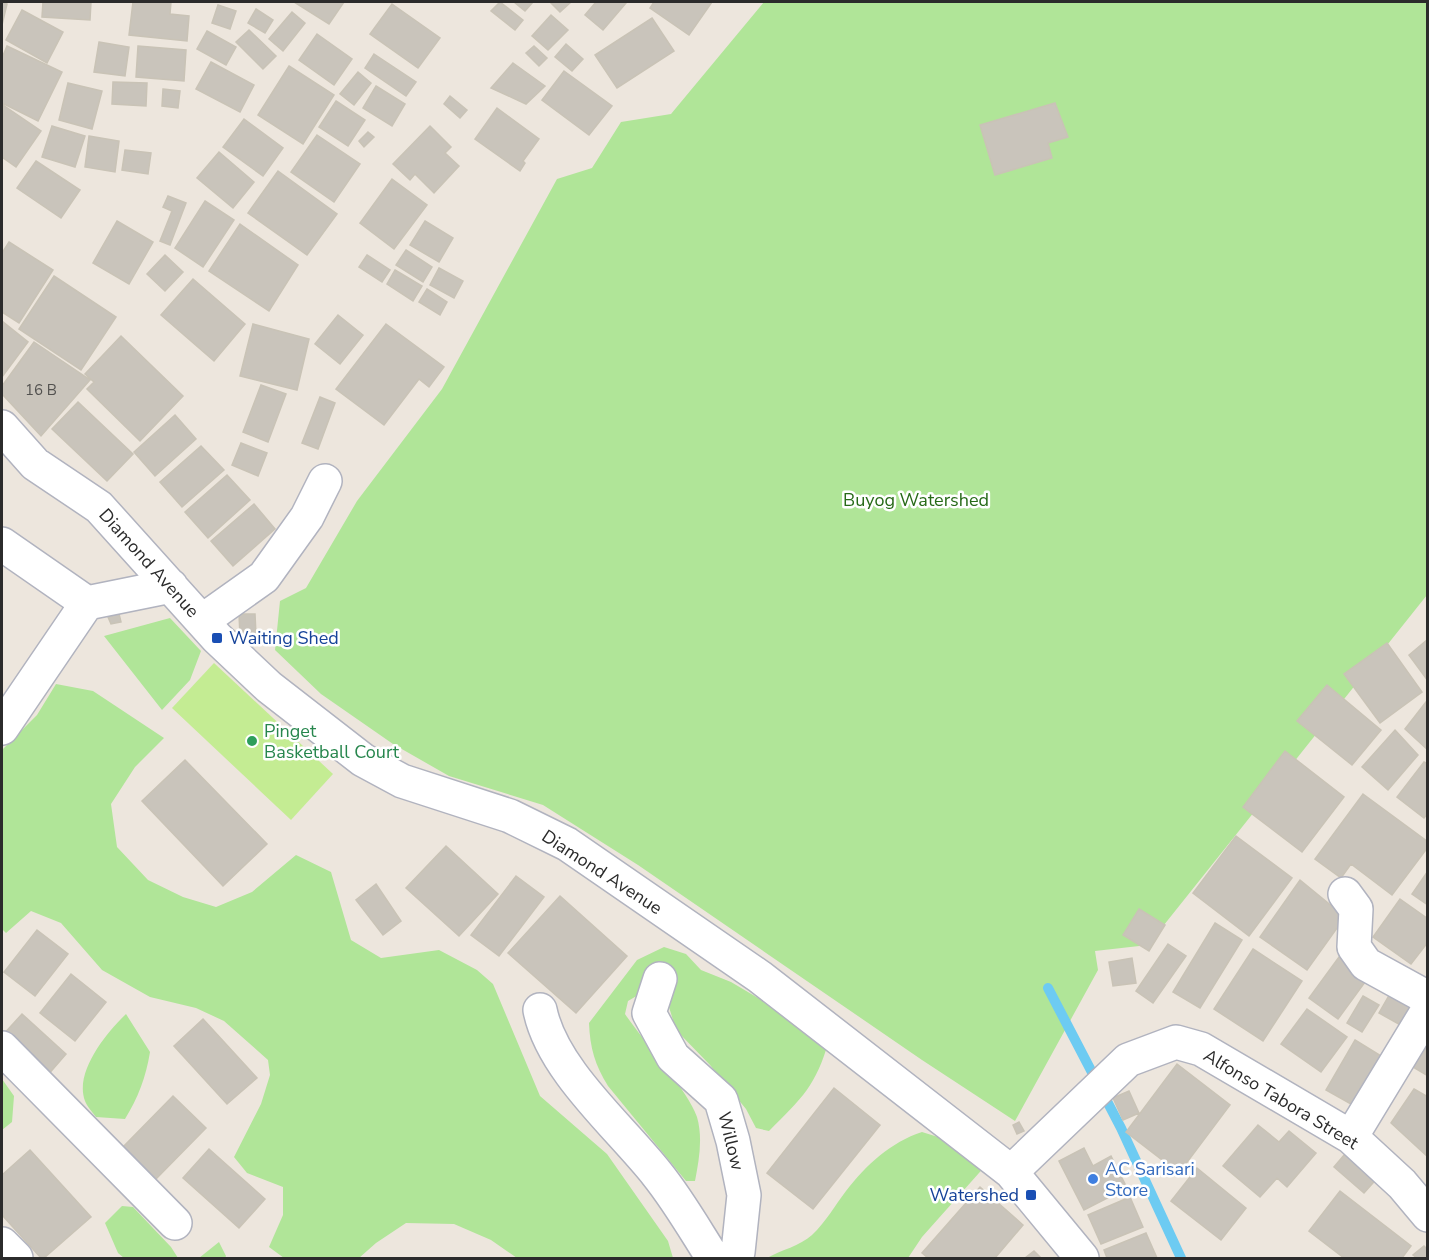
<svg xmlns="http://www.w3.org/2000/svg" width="1429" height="1260" font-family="'Nunito Sans',sans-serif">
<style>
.green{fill:#b0e598}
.pitch{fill:#c4ec93}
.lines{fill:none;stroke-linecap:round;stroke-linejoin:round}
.stream{stroke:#6dcbf2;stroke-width:10}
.building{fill:#c9c4bb;stroke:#c9c3b6;stroke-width:1.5}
.minor-casing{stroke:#b1b3bf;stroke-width:36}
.minor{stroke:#fff;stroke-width:33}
.transit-dot{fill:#1a4fb4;stroke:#fff;stroke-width:2}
.leisure-dot{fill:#2e9e5b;stroke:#fff;stroke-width:2}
.shop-dot{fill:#3f7fe0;stroke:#fff;stroke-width:2}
.labels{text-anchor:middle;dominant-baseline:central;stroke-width:5;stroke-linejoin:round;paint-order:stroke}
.number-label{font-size:15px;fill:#52514f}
.park-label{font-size:18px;fill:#276a18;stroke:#fff}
.street-label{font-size:18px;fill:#2b2b2b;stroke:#fff}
.transit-label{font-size:18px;fill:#164399;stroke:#fff;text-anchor:start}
.leisure-label{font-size:18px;fill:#27864d;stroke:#fff;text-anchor:start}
.shop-label{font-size:18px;fill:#366cbe;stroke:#fff;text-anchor:start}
</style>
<rect width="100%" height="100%" fill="#ede6dd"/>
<path class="green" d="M764 2H1427V595L1148 945 1095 951 1098 970 1015 1121 922 1060 638 865 543 805 449 776 393 744 321 694 275 650 280 601 306 588 357 501 442 389 557 179 592 168 621 122 671 114Z
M170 618 201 651 190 680 162 710 104 636Z
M56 684 93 691 164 738 135 767 111 804 117 847 148 880 183 897 216 907 252 892 296 855 331 872 351 940 381 958 439 950 477 970 493 984 540 1096 607 1154 668 1241 673 1258H517L491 1240 454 1224 406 1223 376 1243 359 1258H284L269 1247 283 1215V1187L247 1173 234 1157 261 1104 270 1075 268 1060 224 1021 196 1008 150 997 102 970 61 923 31 911 6 933 2 929V750L37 715Z
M664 947 686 954 701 970 731 982 829 1040C816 1086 802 1098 769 1131L756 1128 746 1109 710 1065 676 1030 669 1007 645 991 628 1001 625 1014C643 1041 688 1090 697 1117 703 1138 699 1160 695 1181H686L608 1086C595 1065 590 1048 589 1023L637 960Z
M126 1014 150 1052C146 1077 138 1098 125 1119L96 1117C92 1112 87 1106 85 1101 74 1072 107 1032 126 1014Z
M2 1079 14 1096 12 1122 2 1130Z
M922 1132 954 1142 987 1164 922 1237 908 1258H767C781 1250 800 1246 812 1235 826 1222 835 1205 846 1191 866 1165 891 1142 922 1132Z
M122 1206 133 1207 171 1247 178 1258H124L118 1253 105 1223Z
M219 1242 226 1256 225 1258H199Z"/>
<path class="pitch" d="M214 663 333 774 291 820 172 708Z"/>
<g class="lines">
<path class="stream" d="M1048 988 1121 1128 1181 1258"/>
</g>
<path class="building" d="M2 2 7 4 2 25Z
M43 2H91L90 20 42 17Z
M133 2H171L170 14 189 16 187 41 129 35Z
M294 2H344L329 24Z
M500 2 523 20 515 30 491 11Z
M514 2H533L525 11Z
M550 2H571L560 12Z
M596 2H625L626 3 603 30 585 15Z
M654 2H712L689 35 650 8Z
M392 4 440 38 418 68 370 34Z
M218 5 236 11 230 29 212 23Z
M256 9 273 20 265 33 248 23Z
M22 10 63 32 47 63 6 40Z
M292 12 305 23 283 51 269 39Z
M551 15 568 30 548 50 532 36Z
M652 18 674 51 617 88 595 55Z
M249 30 276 56 263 69 236 42Z
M207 31 236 47 226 65 197 49Z
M317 34 352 59 334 85 299 60Z
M99 42 129 47 125 76 94 72Z
M566 44 583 59 572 71 555 57Z
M7 46 62 72 38 121 2 103V58Z
M138 46 186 50 184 81 136 77Z
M534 46 547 58 539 66 526 53Z
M374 54 416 82 406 96 365 68Z
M211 62 254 85 240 112 196 89Z
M513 63 545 86 526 104 491 88Z
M289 66 334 95 303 144 258 115Z
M564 71 612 106 589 135 542 100Z
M358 72 371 83 354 105 340 94Z
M113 82 147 83 146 106 112 104Z
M68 83 102 91 92 129 59 120Z
M376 86 405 104 392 126 363 108Z
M163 89 180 91 178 108 162 106Z
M450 96 467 110 460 118 444 104Z
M336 101 365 120 348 146 319 127Z
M1055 103 1068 137 1048 143 1052 158 995 175 980 125Z
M3 105 41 131 16 167 2 157Z
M497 108 539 139 523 161 525 163 520 171 475 139Z
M244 119 283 148 263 176 223 147Z
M52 126 85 136 75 167 42 157Z
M430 126 451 147 445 153 459 166 434 193 415 174 410 180 393 164Z
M368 132 374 137 364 147 359 141Z
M317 135 360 164 334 202 291 172Z
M89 136 119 141 115 172 85 167Z
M125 150 151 153 148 174 122 170Z
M219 152 254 182 233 208 197 178Z
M36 161 80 190 61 218 17 188Z
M278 171 337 214 307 255 248 213Z
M392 179 427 205 394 249 360 223Z
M168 196 186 203 170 245 160 241 172 211 163 207Z
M205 201 234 220 203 267 175 248Z
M117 221 153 242 129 284 93 263Z
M425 221 453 238 439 262 410 245Z
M240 224 298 265 269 311 209 271Z
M9 242 53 270 19 323 2 312V253Z
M406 250 432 267 423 282 396 265Z
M165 255 183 272 165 291 147 274Z
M367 255 390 270 382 282 359 267Z
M439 268 463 281 454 298 430 285Z
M395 270 422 286 413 301 387 284Z
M54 276 116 317 81 370 19 329Z
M193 279 245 324 214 361 161 315Z
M427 289 447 302 440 315 419 302Z
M338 315 363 335 340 364 315 344Z
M2 321 28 342 2 377Z
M253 324 309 339 297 390 240 376Z
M386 324 444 367 429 387 419 379 384 425 336 389Z
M121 336 183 396 140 441 87 389 94 382 85 374Z
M34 342 90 380 41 436 2 394V386Z
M261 385 286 394 268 442 243 432Z
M320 397 335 403 318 449 302 443Z
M78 402 133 454 107 481 52 429Z
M175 415 196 439 155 476 134 452Z
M241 443 267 453 258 476 232 465Z
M201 446 224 470 182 507 160 482Z
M227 475 250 500 208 538 185 512Z
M254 504 275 529 233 566 211 541Z
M119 614 121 622 111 624 108 617Z
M239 614H255L256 635 240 636Z
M1428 639V681L1409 655Z
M1387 643 1422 692 1380 723 1344 674Z
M1327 685 1381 730 1352 765 1297 721Z
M1426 702 1428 703V750L1405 729Z
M1395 730 1418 755 1388 790 1362 767Z
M1285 751 1344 797 1302 852 1243 807Z
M185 760 267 844 223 886 142 801Z
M1424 762 1428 764V813L1424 818 1397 797Z
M1363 794 1428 842V847L1392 895 1351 864 1341 878 1315 859Z
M1236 836 1292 878 1249 936 1193 893Z
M446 846 498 894 459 936 406 888Z
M1428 871V905L1412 894Z
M516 876 544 897 499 956 471 935Z
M1300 880 1345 917 1307 970 1260 937Z
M376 884 401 921 383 935 356 900Z
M560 896 627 956 576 1013 508 953Z
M1400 899 1428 919V942L1411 964 1373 937Z
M1139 909 1165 925 1149 951 1123 935Z
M1215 923 1242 940 1200 1008 1173 992Z
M37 930 68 954 35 996 4 972Z
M1168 944 1186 956 1153 1003 1136 991Z
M1253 949 1302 981 1263 1041 1214 1009Z
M1339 957 1368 978 1338 1019 1309 998Z
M1132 958 1136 983 1113 986 1109 962Z
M71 974 106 1002 75 1041 40 1013Z
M1391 992 1415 1006 1404 1027 1379 1013Z
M1363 996 1379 1005 1362 1032 1347 1023Z
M1307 1009 1347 1037 1321 1072 1281 1044Z
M22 1014 66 1054 47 1076 2 1036Z
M203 1019 257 1078 227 1104 174 1046Z
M1355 1040 1386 1059 1358 1108 1326 1090Z
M1428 1044V1076L1413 1067Z
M1177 1064 1230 1105 1179 1173 1126 1132Z
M834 1088 880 1125 813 1209 767 1173Z
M1414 1089 1428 1097V1157L1391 1123Z
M1129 1091 1139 1113 1123 1120 1113 1098Z
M173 1096 206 1128 156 1179 123 1147Z
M1019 1122 1024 1131 1017 1134 1013 1125Z
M1258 1125 1279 1142 1289 1131 1316 1153 1287 1187 1277 1178 1260 1197 1223 1166Z
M1084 1148 1093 1166 1111 1156 1127 1188 1084 1210 1059 1161Z
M1350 1148 1380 1175 1364 1193 1334 1167Z
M209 1149 265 1199 239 1228 183 1178Z
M30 1150 91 1217 44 1258H41L2 1215V1175Z
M1197 1168 1246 1208 1221 1240 1171 1201Z
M980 1187 1023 1225 995 1258H928L922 1253Z
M1340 1191 1411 1246 1402 1258H1344L1309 1231Z
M1130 1197 1143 1227 1101 1244 1088 1215Z
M1146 1233 1157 1258H1107L1104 1250Z
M1424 1246 1428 1250V1258H1417L1413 1255Z
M1034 1251 1041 1258H1025Z"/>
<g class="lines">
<g class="minor-casing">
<path id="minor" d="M2 427 35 464 99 507 217 638 269 687 363 760 402 781 510 816 567 844 760 977 1011 1172 1082 1258
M2 544 87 603
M202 621 264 577 307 517 325 481
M2 728 87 603 171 586
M1345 894 1356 909 1354 947 1366 964 1428 998
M660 979 649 1013 673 1057 721 1100 733 1141 744 1195 738 1252 734 1258
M540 1010C552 1070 620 1127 657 1174 678 1200 695 1230 713 1258
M2 1048 175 1223
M1351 1137 1428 1010
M1011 1172 1128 1060 1176 1042 1201 1049 1351 1137 1402 1184 1428 1215
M2 1244 16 1258"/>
</g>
<use href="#minor" class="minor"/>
</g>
<g class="transit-dot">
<rect x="211" y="632" width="12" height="12" rx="3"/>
<rect x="1025" y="1189" width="12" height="12" rx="3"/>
</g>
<circle class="leisure-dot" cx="252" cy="741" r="6"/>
<circle class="shop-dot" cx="1093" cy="1179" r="6"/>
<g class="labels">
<g class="number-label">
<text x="41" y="390">16 B</text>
</g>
<g class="park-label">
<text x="916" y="500">Buyog Watershed</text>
</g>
<g class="street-label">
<text transform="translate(149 563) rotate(48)">Diamond Avenue</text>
<text transform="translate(602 872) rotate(33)">Diamond Avenue</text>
<text transform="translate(1281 1099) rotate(31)">Alfonso Tabora Street</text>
<text transform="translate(731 1141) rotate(76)">Willow</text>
</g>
<g class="transit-label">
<text x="229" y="638">Waiting Shed</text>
<text x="1019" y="1195" text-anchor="end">Watershed</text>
</g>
<g class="leisure-label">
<text x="264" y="731">Pinget<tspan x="264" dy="21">Basketball Court</tspan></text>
</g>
<g class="shop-label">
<text x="1105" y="1169">AC Sarisari<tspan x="1105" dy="21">Store</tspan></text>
</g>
</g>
<rect width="1429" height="1260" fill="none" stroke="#2b2b2b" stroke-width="6"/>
</svg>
